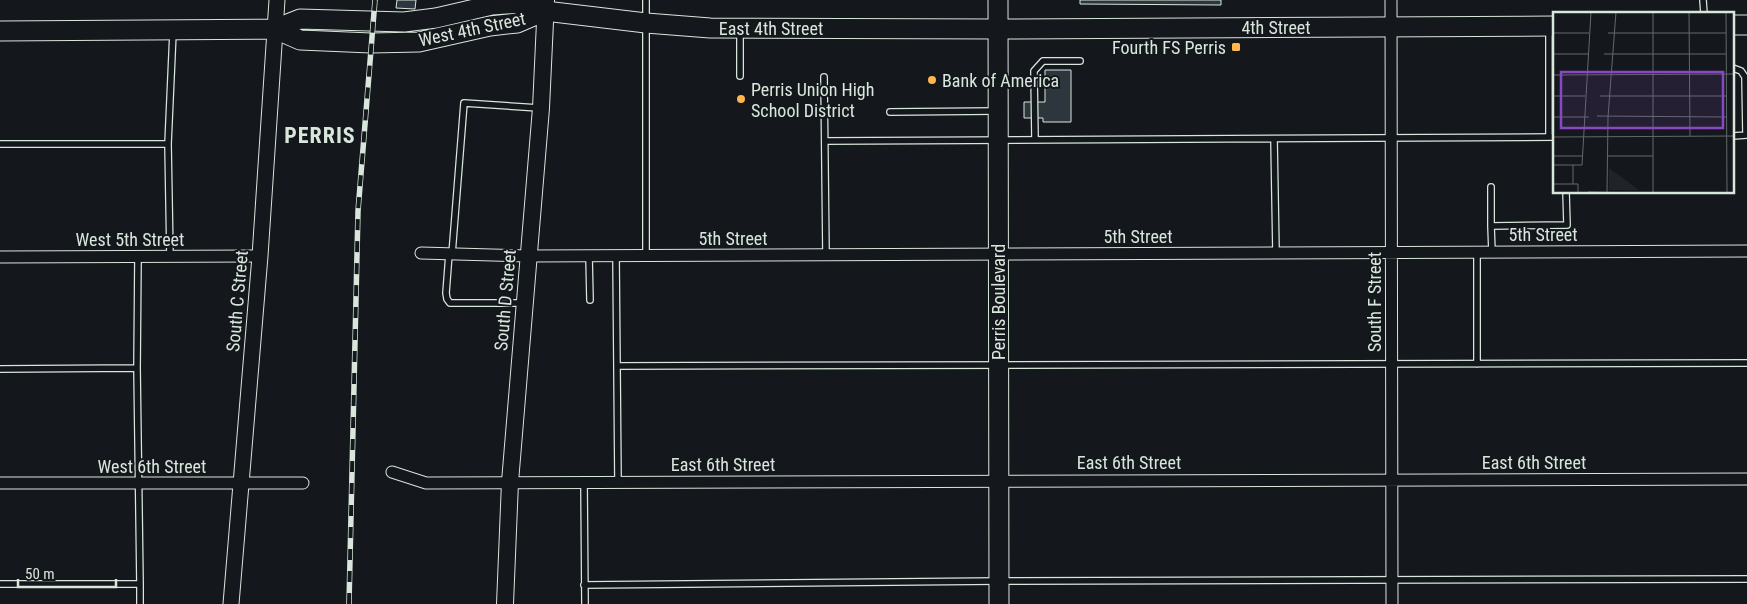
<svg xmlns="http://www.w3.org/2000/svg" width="1747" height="604" font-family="'Roboto Condensed',sans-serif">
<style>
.building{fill:#2c363c;stroke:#d8e6dc}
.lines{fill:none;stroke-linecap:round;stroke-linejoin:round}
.service-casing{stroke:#d8e6dc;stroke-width:8}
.minor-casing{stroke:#d8e6dc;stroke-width:13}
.tertiary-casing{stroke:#d8e6dc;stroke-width:17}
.secondary-casing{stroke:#d8e6dc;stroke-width:18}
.primary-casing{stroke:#d8e6dc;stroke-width:21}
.service{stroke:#14181c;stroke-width:5.5}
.minor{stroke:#14181c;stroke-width:11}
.tertiary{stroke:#14181c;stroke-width:15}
.secondary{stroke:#14181c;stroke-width:16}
.primary{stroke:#14181c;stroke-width:19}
.rail-casing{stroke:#d8e6dc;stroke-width:5.5}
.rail{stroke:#14181c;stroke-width:4;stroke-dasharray:11;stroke-linecap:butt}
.poi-dot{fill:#ffb74d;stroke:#14181c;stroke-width:2}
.labels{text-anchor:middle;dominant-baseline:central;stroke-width:4;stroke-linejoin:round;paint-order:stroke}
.street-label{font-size:18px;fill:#d8e6dc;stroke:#14181c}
.poi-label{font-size:18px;fill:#d8e6dc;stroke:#14181c;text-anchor:start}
.district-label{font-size:22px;font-weight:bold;letter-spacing:1px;fill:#d8e6dc;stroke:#14181c}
.inset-road{fill:none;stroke:#626a69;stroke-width:1}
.view{fill:#8948c3;fill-opacity:0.15;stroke:#8948c3;stroke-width:2.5}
.inset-edge{fill:none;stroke:#d8e6dc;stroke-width:2.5}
</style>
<rect width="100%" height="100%" fill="#14181c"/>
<path class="building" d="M397 0H416L415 9 396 8Z
M1080 0H1221V5L1080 4Z
M1045 70H1071V122H1043V118H1024V102H1045Z"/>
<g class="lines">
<g class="service-casing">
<path id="service" d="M646 0V255
M1703 0 1704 14
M1733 68 1741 71 1745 77 1746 135
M740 76V30
M824 77 826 255
M890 112 995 111
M1733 136 1747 135
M1549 137V28
M1274 139 1276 253
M1035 140 1034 71 1043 61H1080
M825 141 1554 137
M0 144H168L173 32
M168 144 170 257
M1491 187V226
M1477 252V364
M1492 252 1491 226 1567 225 1566 192
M449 254 446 293 447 299 450 303H523
M452 254 464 103 539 108
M589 256 590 300
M616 256 618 482
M617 366 1747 363
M137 368 140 584
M0 369 137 368 138 257
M584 482 585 604
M0 584H140V604
M584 585 999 581 1747 579"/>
</g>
<g class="minor-casing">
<path id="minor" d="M1391 0 1392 604
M421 253 529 256 1747 251
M0 257 260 256
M392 472 426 483 1747 479
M0 483H303"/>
</g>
<g class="tertiary-casing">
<path id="tertiary" d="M231 604 260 256 277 0"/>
</g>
<g class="secondary-casing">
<path id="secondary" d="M505 604 510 482 541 108 546 0"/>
</g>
<g class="primary-casing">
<path id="primary" d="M998 0 999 604
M1733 25H1747
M275 29 300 40 371 43 419 42 490 26 517 23 545 11
M0 31 275 29 300 19 404 22 436 18 492 5 521 3 545 11 646 23 710 28 998 29 1554 26"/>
</g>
<use href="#service" class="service"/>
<use href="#minor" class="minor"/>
<use href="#tertiary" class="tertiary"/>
<use href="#secondary" class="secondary"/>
<use href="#primary" class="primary"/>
<g class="rail-casing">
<path id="rail" d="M349 604 358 211 375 0"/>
</g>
<use href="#rail" class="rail"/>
</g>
<g class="poi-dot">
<rect x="1231" y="42" width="10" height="10" rx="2.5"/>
<circle cx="932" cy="80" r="5"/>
<circle cx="741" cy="99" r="5"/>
</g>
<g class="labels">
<g class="street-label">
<text x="1276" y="27">4th Street</text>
<text x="771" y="28">East 4th Street</text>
<text transform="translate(472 29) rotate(-12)">West 4th Street</text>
<text x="1543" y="234">5th Street</text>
<text x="1138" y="236">5th Street</text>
<text x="733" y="238">5th Street</text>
<text x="130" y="239">West 5th Street</text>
<text transform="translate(505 300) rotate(-85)">South D Street</text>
<text transform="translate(237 301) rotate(-85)">South C Street</text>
<text transform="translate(998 302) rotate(-90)">Perris Boulevard</text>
<text transform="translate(1374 302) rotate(-90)">South F Street</text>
<text x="1129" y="462">East 6th Street</text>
<text x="1534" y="462">East 6th Street</text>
<text x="723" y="464">East 6th Street</text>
<text x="152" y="466">West 6th Street</text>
</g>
<g class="poi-label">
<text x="1226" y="47" text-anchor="end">Fourth FS Perris</text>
<text x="942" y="80">Bank of America</text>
<text x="751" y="89">Perris Union High<tspan x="751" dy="21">School District</tspan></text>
</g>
<g class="district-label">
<text x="320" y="135">PERRIS</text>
</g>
</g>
<g transform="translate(1553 12)">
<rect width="181" height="181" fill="#14181c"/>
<path d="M56 156 86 178H56Z" fill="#202428"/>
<path class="inset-road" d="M100 0V181M136 0 137 124M173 0 174 181M0 21H36M55 21H173M0 42H35M51 42H173M0 63 182 62M0 84H32M47 84H174M44 104 174 105M0 105H36M0 125 182 124M0 144H29M54 144H100M0 153H29L38 0M20 153V172M0 172H25V181M35 180 89 181M0 181H25M54 181 55 105 63 0"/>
<path class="view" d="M8 60H170V116H8Z"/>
<rect width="181" height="181" class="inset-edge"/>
</g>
<path d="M18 579v8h98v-8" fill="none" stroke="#d8e6dc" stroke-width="2.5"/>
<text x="25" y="579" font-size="15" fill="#d8e6dc" stroke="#14181c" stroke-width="4" paint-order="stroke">50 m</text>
</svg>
